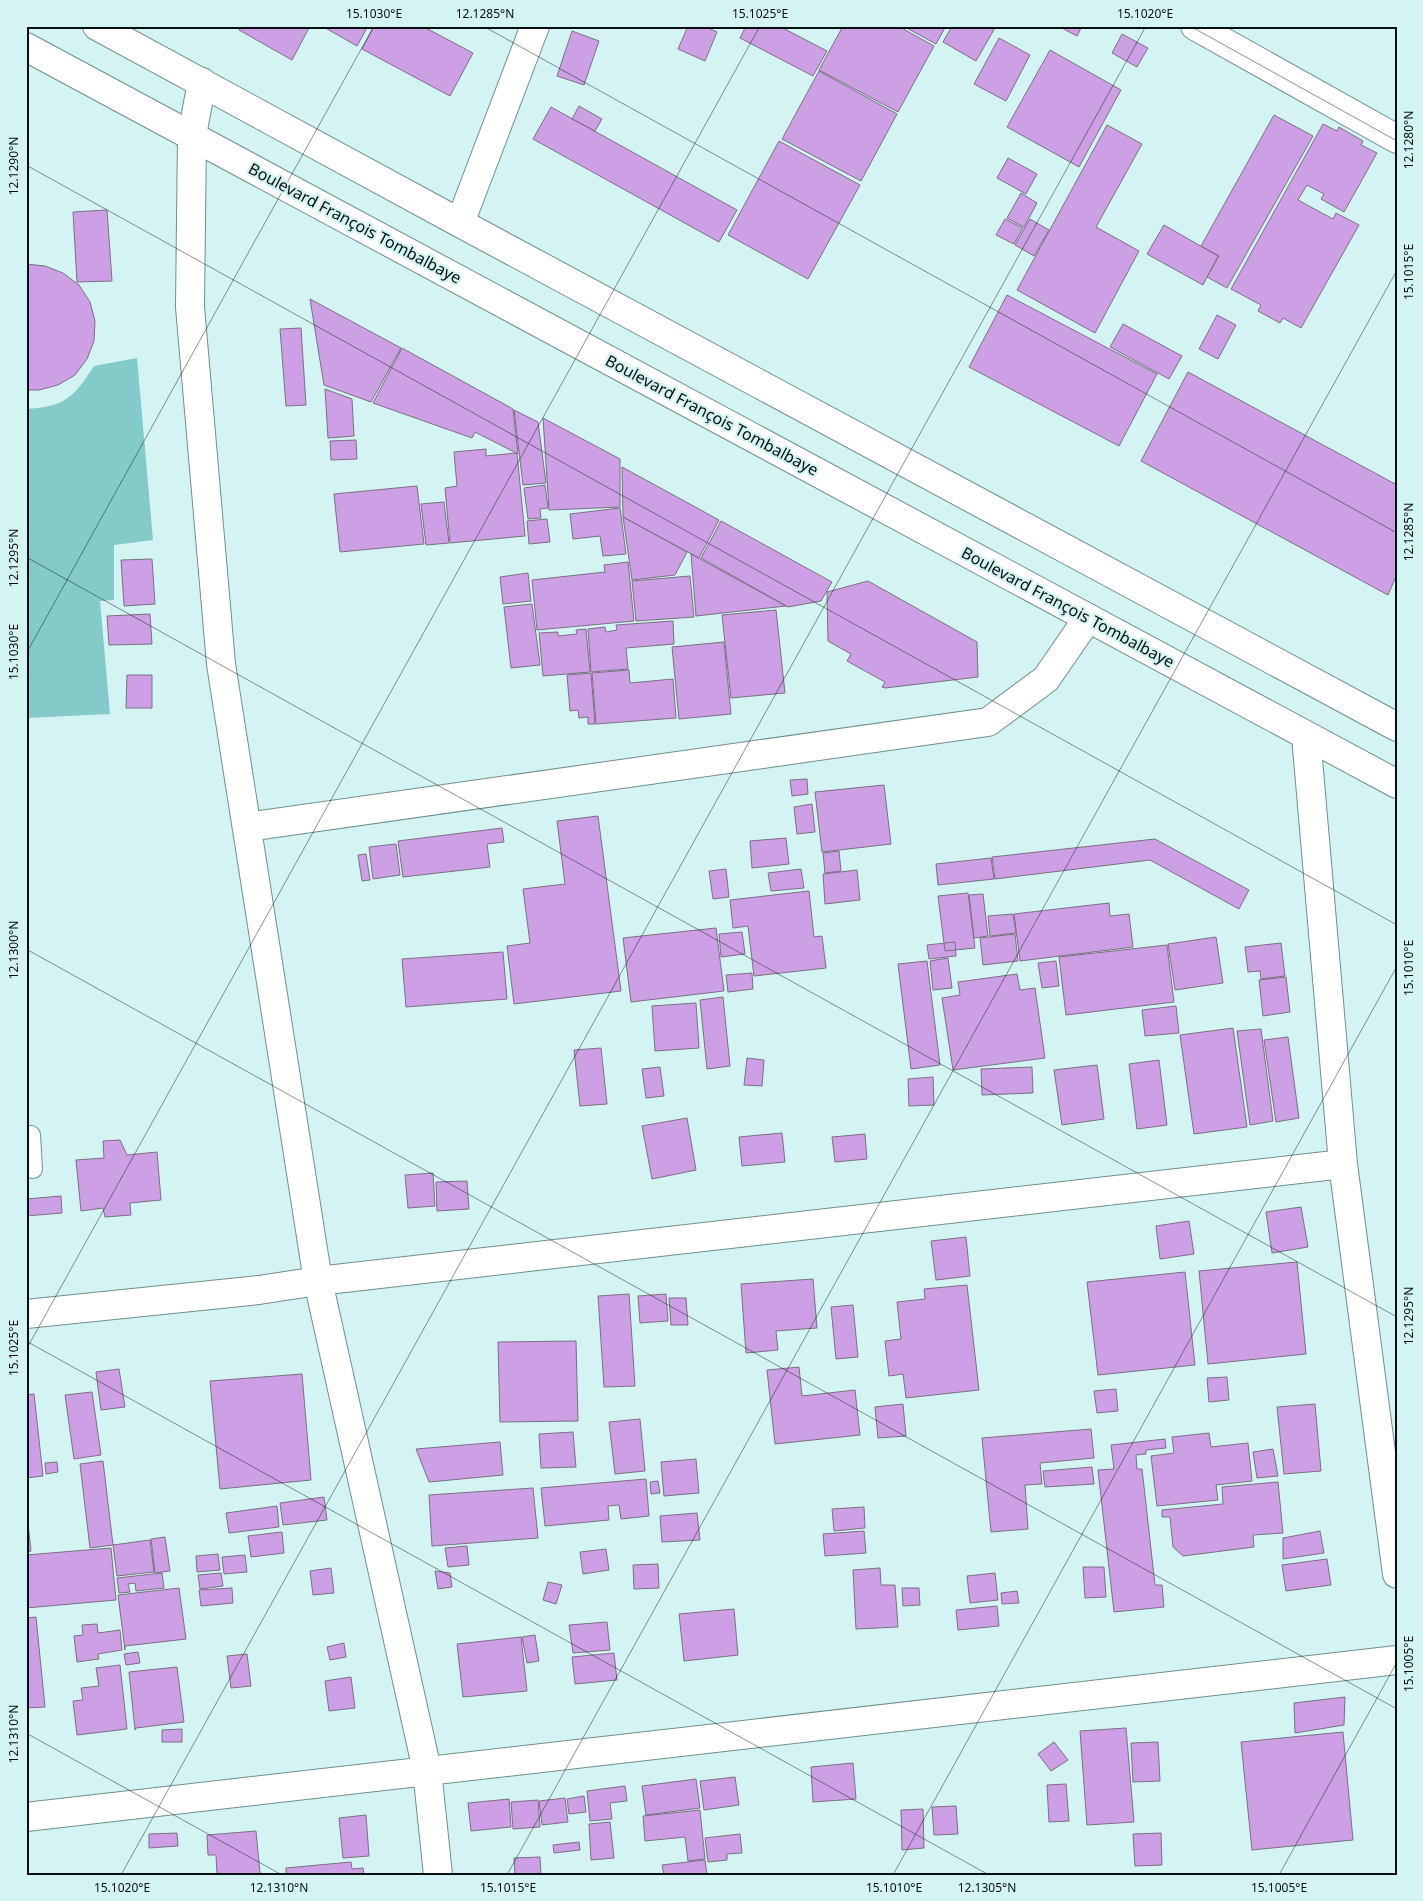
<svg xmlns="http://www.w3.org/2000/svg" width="1423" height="1901" font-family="'Noto Sans',sans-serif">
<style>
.green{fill:#83cac8}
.building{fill:#cd9fe4;stroke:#7c6f83}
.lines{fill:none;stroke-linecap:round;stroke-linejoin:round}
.service-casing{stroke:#718f8e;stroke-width:20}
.minor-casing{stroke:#718f8e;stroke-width:30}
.primary-casing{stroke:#718f8e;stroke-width:30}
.service{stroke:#fff;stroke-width:18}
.minor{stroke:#fff;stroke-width:28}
.primary{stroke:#fff;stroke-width:28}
.ticks{fill:none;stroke:#050f0f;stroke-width:1;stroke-opacity:0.45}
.labels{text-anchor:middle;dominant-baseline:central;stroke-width:4.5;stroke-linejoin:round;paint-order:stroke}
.street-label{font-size:16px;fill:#050f0f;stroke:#d3f4f2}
.neatline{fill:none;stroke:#050f0f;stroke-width:2}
.ticks-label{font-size:12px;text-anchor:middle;fill:#050f0f}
</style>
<rect width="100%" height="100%" fill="#d3f4f2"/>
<path class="green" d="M137 358 153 540 114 545V600L100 601 110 714 26 718V409C65 407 74 397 94 366Z"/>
<path class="building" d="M241 26H310L292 60 239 30Z
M322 26H368L357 46Z
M374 26H422L473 53 450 96 362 49Z
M688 26H704L717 32 705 61 678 49Z
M746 26H779L827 51 813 76 740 38Z
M843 26H898L934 46 898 112 819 70Z
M903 26H946L936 44Z
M952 26H996L976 61 943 42Z
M1058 26H1082L1077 36Z
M572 31 599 41 584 85 557 76Z
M1122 34 1148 48 1137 67 1112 53Z
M999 38 1030 55 1006 101 974 84Z
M1050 50 1121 90 1079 167 1007 127Z
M819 71 897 114 861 181 782 139Z
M579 106 602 119 595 131 572 119Z
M551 107 737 210 719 242 533 139Z
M1274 115 1313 136 1227 288 1207 277 1219 256 1201 246Z
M1323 124 1337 131 1339 127 1363 141 1361 145 1377 153 1344 212 1321 199 1324 194 1307 185 1298 200 1333 219 1336 213 1359 225 1301 328 1283 318 1280 323 1258 311 1261 305 1231 289Z
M1107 125 1142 144 1096 227 1139 251 1095 333 1017 290Z
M779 141 860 185 808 279 728 235Z
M1008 158 1037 174 1026 194 997 178Z
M1021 193 1037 203 1024 227 1007 218Z
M107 210 112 281 77 282 73 212Z
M1005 219 1023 228 1014 244 996 235Z
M1030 219 1049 230 1034 256 1015 245Z
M1164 225 1218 256 1203 285 1147 254Z
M26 264 45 266 63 273 79 285 90 302 95 321 94 341 87 359 75 375 58 385 39 390H26Z
M1007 295 1157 374 1119 446 969 367Z
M310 299 401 348 371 402 324 385Z
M1217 315 1236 325 1218 359 1199 349Z
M1123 324 1182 356 1169 379 1110 347Z
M301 328 306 405 286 406 280 329Z
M402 348 513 409 518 454 475 432 472 438 373 403Z
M1188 372 1397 485V574L1388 595 1141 461Z
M325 389 352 399 354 436 328 438Z
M514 410 538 422 546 483 523 485Z
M543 418 620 459V507L549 510Z
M356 440 357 459 331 460 330 441Z
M486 449V456L517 453 525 536 450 543 445 488 457 486 454 452Z
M622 467 719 520 699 558 623 517Z
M545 485 548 508 540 509 541 518 528 519 524 488Z
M417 486 424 544 340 552 334 494Z
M444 502 449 543 426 545 421 504Z
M620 508 626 554 603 556 600 536 573 539 570 514Z
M623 517 687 552 675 575 632 580Z
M547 519 550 542 529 544 527 521Z
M721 521 832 582 821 601 788 607 701 558Z
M691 554 786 606 696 616Z
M152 559 155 604 124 606 121 560Z
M628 562 634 621 537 630 532 580 605 572 604 565Z
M528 573 531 601 503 604 500 577Z
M690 576 694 617 636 621 632 581Z
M868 581 977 642 978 677 885 688 882 687 885 682 847 661 851 654 828 641 827 592Z
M532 604 540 665 511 668 504 607Z
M776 610 785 693 731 698 722 615Z
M150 614 152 644 109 645 107 616Z
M673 621 674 644 626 648 628 669 591 672 588 629 605 627 606 632 617 630 616 625Z
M586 629 590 672 543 676 539 633 558 632V636L577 634 576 630Z
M724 642 731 714 679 719 672 647Z
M629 670 630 683 673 679 676 718 596 724 592 673Z
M591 673 595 724H588V717L579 718 578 710 570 711 567 675Z
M127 675H152V708H126Z
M807 779 808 794 792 796 790 780Z
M884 785 891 844 822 852 815 792Z
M812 804 815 832 797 834 794 807Z
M598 816 621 991 514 1004 507 946 530 943 523 889 565 884 557 821Z
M502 828 504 842 487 844 490 867 403 877 398 841Z
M786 838 789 864 752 868 750 841Z
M1155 839 1249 890 1239 909 1150 860 995 879 992 857Z
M396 844 400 875 373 879 369 847Z
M839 851 841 871 825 873 823 853Z
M366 854 370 880 362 881 358 855Z
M991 858 994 879 938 885 936 864Z
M726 869 729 897 713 899 709 871Z
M801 869 804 888 771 891 768 873Z
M857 870 860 900 825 904 823 874Z
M809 891 814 937 822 936 826 968 754 976 748 926 733 928 730 900Z
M968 893 975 948 945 951 938 896Z
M983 894 988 936 974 938 969 895Z
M1109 903 1110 916 1129 914 1133 947 1020 961 1014 914Z
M1013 914 1016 933 990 936 988 916Z
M716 928 724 991 631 1002 623 938Z
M742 932 745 954 721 957 719 934Z
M1015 934 1018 961 983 965 980 938Z
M1216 937 1223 983 1175 990 1168 944Z
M955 942 956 956 929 959 927 945Z
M1281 943 1285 976 1261 979 1260 971 1248 972 1245 947Z
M1167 945 1174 1002 1066 1015 1059 957Z
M503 952 507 999 406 1007 402 959Z
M948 958 952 988 933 990 930 961Z
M927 961 940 1065 911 1069 898 964Z
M1056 961 1059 986 1042 988 1038 963Z
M752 973 753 989 728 992 726 975Z
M1017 974 1020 990 1035 988 1045 1058 953 1070 942 998 960 995 958 982Z
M1286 977 1290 1012 1263 1016 1259 980Z
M723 997 730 1066 707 1069 700 1000Z
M696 1003 699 1048 655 1051 652 1006Z
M1176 1006 1179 1033 1145 1036 1142 1010Z
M1233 1028 1247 1127 1194 1134 1180 1035Z
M1261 1029 1273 1121 1250 1125 1237 1031Z
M1288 1037 1299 1118 1276 1122 1264 1040Z
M601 1048 607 1104 580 1106 574 1050Z
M747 1058 764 1060 762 1086 744 1085Z
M1159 1060 1167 1125 1137 1129 1129 1064Z
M1097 1065 1104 1119 1062 1125 1054 1070Z
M660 1067 664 1096 646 1098 642 1069Z
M1032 1067 1033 1093 982 1095 981 1069Z
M933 1077 934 1105 909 1106 908 1079Z
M687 1118 696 1170 652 1179 642 1126Z
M782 1133 785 1162 742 1166 739 1137Z
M865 1134 867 1159 835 1162 832 1137Z
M120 1140 127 1155 157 1152 161 1200 130 1203 131 1215 105 1217 103 1208 81 1211 76 1160 104 1158 103 1141Z
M433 1173 435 1206 408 1208 405 1175Z
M467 1181 469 1209 437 1211 436 1182Z
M61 1196 62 1213 26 1216V1199Z
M1301 1207 1308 1247 1272 1253 1266 1212Z
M1189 1221 1194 1254 1160 1259 1156 1226Z
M966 1237 970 1276 936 1280 931 1241Z
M1297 1262 1306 1354 1208 1364 1199 1271Z
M1185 1272 1195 1365 1098 1375 1087 1282Z
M813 1279 817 1328 776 1331 778 1350 746 1353 741 1284Z
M967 1285 979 1390 906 1398 903 1374 889 1376 885 1341 901 1339 897 1302 925 1299 924 1289Z
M629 1294 635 1386 604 1387 598 1296Z
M666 1294 668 1321 640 1323 638 1296Z
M669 1298H686L688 1325H671Z
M853 1305 858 1357 836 1359 831 1307Z
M576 1341 578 1421 500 1422 498 1342Z
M799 1367 802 1396 855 1390 860 1435 775 1444 767 1370Z
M119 1369 125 1407 101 1410 96 1372Z
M302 1374 311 1480 220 1489 210 1381Z
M1227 1377 1229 1400 1209 1402 1207 1378Z
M1116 1389 1118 1411 1097 1413 1094 1391Z
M92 1392 101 1455 74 1459 65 1395Z
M34 1394 43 1476 26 1478V1395Z
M903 1404 906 1436 878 1438 875 1407Z
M1315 1404 1321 1471 1284 1474 1277 1407Z
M640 1419 645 1471 615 1474 609 1422Z
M1091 1429 1094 1458 1040 1463 1042 1484 1025 1485 1028 1529 991 1532 982 1438Z
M573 1432 576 1467 541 1468 539 1434Z
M1209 1433 1211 1447 1248 1443 1252 1481 1216 1485 1218 1500 1157 1506 1151 1456 1174 1453 1172 1437Z
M1165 1439 1166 1448 1146 1450V1454L1136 1455 1137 1469H1142L1155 1585H1162L1164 1607 1114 1612 1098 1470 1114 1469 1111 1445Z
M500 1442 503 1475 429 1482 416 1449Z
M1273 1449 1278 1476 1257 1478 1253 1452Z
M696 1459 699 1493 664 1496 661 1462Z
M103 1461 113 1545 90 1548 80 1464Z
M57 1462 58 1472 46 1474 45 1463Z
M1092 1467 1094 1484 1045 1487 1043 1471Z
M646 1479 649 1516 621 1519 619 1505 608 1506 609 1520 545 1526 541 1488Z
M658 1481 660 1493 651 1494 650 1482Z
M1278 1482 1283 1533 1253 1535 1254 1547 1183 1556 1173 1547 1170 1517H1162V1510L1223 1504 1222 1487Z
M533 1488 538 1538 432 1546 429 1495Z
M324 1497 327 1520 283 1525 280 1503Z
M26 1505 31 1551 26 1552Z
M277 1506 279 1527 229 1533 226 1513Z
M864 1507 865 1528 834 1531 832 1509Z
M697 1513 700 1540 662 1542 660 1516Z
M864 1531 866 1553 825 1556 823 1534Z
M1320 1531 1324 1553 1283 1559V1538Z
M282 1532 284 1553 251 1557 248 1536Z
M165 1537 170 1571 155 1573 151 1539Z
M150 1540 154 1572 117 1576 113 1545Z
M467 1546 469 1565 448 1567 445 1548Z
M111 1548 116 1600 26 1608V1555Z
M606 1549 609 1570 583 1574 580 1552Z
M218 1554 220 1570 197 1572 196 1556Z
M245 1555 247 1572 224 1574 222 1557Z
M1327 1559 1331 1585 1286 1591 1282 1565Z
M658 1564 659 1588 634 1589 633 1565Z
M1083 1567H1104L1106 1597 1085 1598Z
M331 1568 334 1593 313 1595 310 1571Z
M880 1568 881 1585H895L898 1627 856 1629 853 1570Z
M435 1571 450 1573 452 1587 438 1589Z
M162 1573 164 1588 136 1591 135 1583 128 1584 130 1592 119 1593 117 1578Z
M221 1573 223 1586 200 1589 198 1575Z
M995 1573 998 1600 970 1603 967 1576Z
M548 1582 562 1585 556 1604 543 1600Z
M179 1588 186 1639 125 1646V1650L118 1595Z
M232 1588 233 1603 201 1606 199 1590Z
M902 1588H919L920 1605 903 1606Z
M1017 1591 1019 1603 1002 1604 1001 1593Z
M997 1606 999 1626 958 1630 956 1610Z
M734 1609 738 1655 684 1661 679 1614Z
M36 1617 45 1707 26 1708V1618Z
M607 1622 610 1650 573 1653 569 1625Z
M97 1624 98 1633 120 1630 122 1650 98 1654 99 1659 77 1662 74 1636 83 1635 82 1625Z
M535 1635 539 1661 527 1663 522 1637Z
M521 1637 527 1691 463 1697 457 1644Z
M344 1643 346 1657 330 1660 327 1647Z
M138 1652 140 1663 126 1665 124 1654Z
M614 1653 617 1680 575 1684 572 1657Z
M247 1654 251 1686 231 1688 227 1656Z
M120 1665 127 1729 77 1735 73 1701 83 1700 81 1688 99 1686 96 1668Z
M177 1667 184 1722 136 1728 135 1730 129 1672Z
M351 1677 355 1708 329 1711 325 1681Z
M1345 1697 1344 1725 1295 1733 1294 1703Z
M1126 1728 1134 1822 1087 1825 1080 1731Z
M182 1729V1742H162V1730Z
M1343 1732 1353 1840 1252 1850 1241 1742Z
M1054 1742 1068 1760 1051 1771 1038 1754Z
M1158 1742 1160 1781 1133 1782 1131 1743Z
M853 1763 856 1799 813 1802 811 1767Z
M735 1777 739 1805 704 1810 700 1781Z
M696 1779 700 1808 646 1815 642 1786Z
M1066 1784 1069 1821 1049 1822 1047 1785Z
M625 1786 627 1801 610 1803 612 1819 590 1821 587 1791Z
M584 1796 586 1812 569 1814 567 1799Z
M565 1798 568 1822 542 1825 539 1801Z
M509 1799 511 1827 471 1831 468 1803Z
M538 1800 540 1827 513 1829 511 1802Z
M956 1806 958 1834 934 1835 932 1807Z
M923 1809 924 1848 902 1850 901 1810Z
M700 1810 705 1859 688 1861 685 1837 645 1841 643 1816Z
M366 1815 369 1856 343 1858 339 1818Z
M610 1822 614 1858 591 1860 589 1824Z
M256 1831 260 1873 256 1875H217L216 1855H208L207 1835Z
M177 1833 178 1846 149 1848V1834Z
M1161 1833 1162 1865 1135 1866 1133 1834Z
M740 1834 742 1853 727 1854V1860L708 1862 705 1838Z
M579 1842 580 1850 554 1853 553 1845Z
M540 1857 541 1875H515L514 1858Z
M705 1860 707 1875H664L662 1865Z
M351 1862 352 1869 363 1868 364 1875H286V1868Z"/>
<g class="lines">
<g class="service-casing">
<path id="service" d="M26 1135H31L33 1169"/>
</g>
<g class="minor-casing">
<path id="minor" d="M1195 26 1397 139
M202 82 192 135 190 307 221 664 318 1281 427 1770 438 1875
M460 223 535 26
M1306 736 1343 1164 1397 1574
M247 827 988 722 1046 679 1088 618
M26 1314 259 1290 318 1281 1343 1164
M26 1817 1397 1660"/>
</g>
<g class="primary-casing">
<path id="primary" d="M97 26 460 223 1397 727
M26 47 1397 784"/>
</g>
<use href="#service" class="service"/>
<use href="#minor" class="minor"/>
<use href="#primary" class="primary"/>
</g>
<path class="ticks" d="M483 26 1397 533M1190 26 1397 141M26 165 1397 925M26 557 1397 1317M26 654 374 26M26 949 1397 1709M26 1341 989 1875M26 1350 760 26M26 1733 282 1875M121 1875 1146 26M507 1875 1397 270M893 1875 1397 966M1279 1875 1397 1662"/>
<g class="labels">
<g class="street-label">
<text transform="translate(355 223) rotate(28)">Boulevard François Tombalbaye</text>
<text transform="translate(712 415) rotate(28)">Boulevard François Tombalbaye</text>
<text transform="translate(1068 607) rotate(28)">Boulevard François Tombalbaye</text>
</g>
</g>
<rect width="1423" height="1901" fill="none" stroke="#d3f4f2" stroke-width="55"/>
<rect x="28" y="28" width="1368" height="1846" class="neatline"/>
<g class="ticks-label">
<text x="374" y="18">15.1030°E</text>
<text x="485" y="18">12.1285°N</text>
<text x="760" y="18">15.1025°E</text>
<text x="1145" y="18">15.1020°E</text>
<text transform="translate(1409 140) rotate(-90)" y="4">12.1280°N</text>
<text transform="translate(14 166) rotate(-90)" y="4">12.1290°N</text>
<text transform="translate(1409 272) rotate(-90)" y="4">15.1015°E</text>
<text transform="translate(1409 532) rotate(-90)" y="4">12.1285°N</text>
<text transform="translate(14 558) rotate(-90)" y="4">12.1295°N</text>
<text transform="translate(14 652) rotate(-90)" y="4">15.1030°E</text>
<text transform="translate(14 950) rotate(-90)" y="4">12.1300°N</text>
<text transform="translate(1409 968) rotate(-90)" y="4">15.1010°E</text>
<text transform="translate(1409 1316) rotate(-90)" y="4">12.1295°N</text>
<text transform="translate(14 1348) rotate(-90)" y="4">15.1025°E</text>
<text transform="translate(1409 1664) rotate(-90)" y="4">15.1005°E</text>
<text transform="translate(14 1734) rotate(-90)" y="4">12.1310°N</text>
<text x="122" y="1892">15.1020°E</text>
<text x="279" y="1892">12.1310°N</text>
<text x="508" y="1892">15.1015°E</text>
<text x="894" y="1892">15.1010°E</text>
<text x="987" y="1892">12.1305°N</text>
<text x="1279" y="1892">15.1005°E</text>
</g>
</svg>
